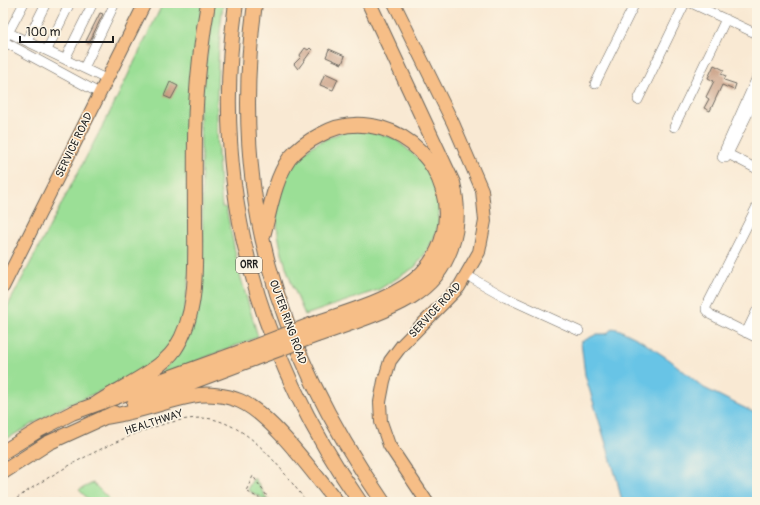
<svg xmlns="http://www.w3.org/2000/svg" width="760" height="505" font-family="Pangolin,sans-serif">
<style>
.green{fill:#9bdf96;stroke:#5c7e59}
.water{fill:#68c4e6;stroke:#427081}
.building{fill:#c79b81}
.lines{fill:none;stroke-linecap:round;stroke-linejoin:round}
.minor-casing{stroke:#69645c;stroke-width:10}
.major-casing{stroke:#69645c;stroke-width:14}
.highway-casing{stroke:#69645c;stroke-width:16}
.path{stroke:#69645c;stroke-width:1;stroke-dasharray:3 3;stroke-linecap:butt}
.minor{stroke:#fff;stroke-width:9}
.major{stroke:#f6be87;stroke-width:12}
.highway{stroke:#f6be87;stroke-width:14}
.highway-bridge-casing{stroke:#69645c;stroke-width:16;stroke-linecap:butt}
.highway-bridge{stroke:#f6be87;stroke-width:14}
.labels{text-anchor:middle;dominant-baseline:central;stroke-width:3;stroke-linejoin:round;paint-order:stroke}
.shield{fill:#fcf5e5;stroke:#5f5d58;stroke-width:1}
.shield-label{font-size:10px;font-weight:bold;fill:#1c1c1c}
.street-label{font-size:11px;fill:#1c1c1c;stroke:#fcf5e5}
</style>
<rect width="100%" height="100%" fill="#fcf5e5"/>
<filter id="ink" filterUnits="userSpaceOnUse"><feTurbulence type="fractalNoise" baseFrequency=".025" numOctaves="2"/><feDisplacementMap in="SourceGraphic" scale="8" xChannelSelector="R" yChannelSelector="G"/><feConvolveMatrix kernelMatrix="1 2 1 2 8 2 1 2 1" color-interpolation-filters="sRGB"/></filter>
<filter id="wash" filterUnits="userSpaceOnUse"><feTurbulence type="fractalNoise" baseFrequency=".012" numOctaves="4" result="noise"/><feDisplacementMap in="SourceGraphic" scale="16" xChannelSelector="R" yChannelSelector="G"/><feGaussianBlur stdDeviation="0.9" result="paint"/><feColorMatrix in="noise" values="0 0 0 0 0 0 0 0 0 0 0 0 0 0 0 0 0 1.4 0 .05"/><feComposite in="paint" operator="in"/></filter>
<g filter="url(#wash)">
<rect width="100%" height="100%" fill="#f9e9d3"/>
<path class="green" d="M163 3H203L190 271 183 320 175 338 161 356 128 379 59 409 3 441V315L112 108Z
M213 3H223C215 71 215 138 222 207L226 208 240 275 258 337 158 376 185 344 203 241 200 109Z
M345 131H368L394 138 429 167 439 202V221L435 236 427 251 415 267 378 290 305 315C282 262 254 194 307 150 318 141 333 136 345 131Z
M253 479H255L268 501 249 491 248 488Z
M93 483 112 502H91L79 490Z"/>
<path class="water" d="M613 328 620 330 640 340 670 360 704 388 757 414V502H622L617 480 585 375 581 342 597 334H606Z"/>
<g id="blocks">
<path class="building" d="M100 13 103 14 89 43 86 41Z
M305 48 308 50 310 48 312 50 298 69 294 64 301 57 300 55Z
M329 49 345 56 342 64 326 57Z
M714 65 724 70 721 74 726 76 724 80 736 84 734 90 722 85 710 111 704 108 709 99 706 97 714 81 708 78Z
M325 73 338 79 333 90 320 85Z
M170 82 178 86 171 99 164 96Z"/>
</g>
</g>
<g filter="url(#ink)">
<use href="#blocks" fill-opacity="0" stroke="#69645c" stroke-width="1"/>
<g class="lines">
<g class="minor-casing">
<path id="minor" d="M691 3 757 34
M3 30 106 79
M6 37 24 3
M3 41 99 93
M27 41 46 3
M47 50 70 3
M65 59 93 3
M84 68 115 3
M757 77 725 149 722 157 723 158H726L728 154 757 95
M595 84 635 3
M638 100 685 3
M674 127 726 19
M728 154 757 169
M757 206 706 307V310L711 315 757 338
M466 275 507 298 579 331
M746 333 757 310"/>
</g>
<g class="major-casing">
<path id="major" d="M394 3 453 123 482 190 485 221 479 252 459 287 402 345 390 361 384 381 380 402 381 422 389 445 427 502
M3 287 145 3"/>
</g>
<g class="highway-casing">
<path id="highway" d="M236 3C210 183 256 353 360 502
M255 3C229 193 275 346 383 502
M263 236C270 211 274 181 289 159 298 148 308 141 320 135 339 124 359 122 381 128 444 146 468 224 422 273 397 299 346 312 313 324
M317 335C348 324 382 314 411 297 451 273 464 227 453 183L369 3
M96 404C118 389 160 371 175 349 199 313 195 264 195 223 195 184 194 144 196 105 198 71 202 37 208 3
M134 404 253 359
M105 417C135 413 162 402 192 396 207 393 226 395 240 401 272 415 314 474 337 502
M3 452 39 430 72 413 251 348
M3 472 48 443 114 413"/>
</g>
<path class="path" d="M12 502C51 472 168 406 216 420 257 432 282 471 307 502
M51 502 60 499 67 502
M266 502 246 491 253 476 271 502"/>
<use href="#minor" class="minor"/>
<use href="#major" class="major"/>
<use href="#highway" class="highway"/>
<g class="highway-bridge-casing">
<path id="highway-bridge" d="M251 348 313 324
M253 359 317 335"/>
</g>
<use href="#highway-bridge" class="highway-bridge"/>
</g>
</g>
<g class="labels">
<rect class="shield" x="236" y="257" width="26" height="16" rx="3"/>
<g class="shield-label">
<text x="249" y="265">ORR</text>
</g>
<g class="street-label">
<text transform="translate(74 145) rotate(-64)">SERVICE ROAD</text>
<text transform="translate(435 310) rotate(-47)">SERVICE ROAD</text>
<text transform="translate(288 322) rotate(70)">OUTER RING ROAD</text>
<text transform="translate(154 422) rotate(-18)">HEALTHWAY</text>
</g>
</g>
<rect width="760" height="505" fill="none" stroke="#fcf5e5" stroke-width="16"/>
<path d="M20 36v6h93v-6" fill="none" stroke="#1c1c1c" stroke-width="2"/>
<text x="26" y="36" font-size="12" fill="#1c1c1c" stroke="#fcf5e5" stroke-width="3" paint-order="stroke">100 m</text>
</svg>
